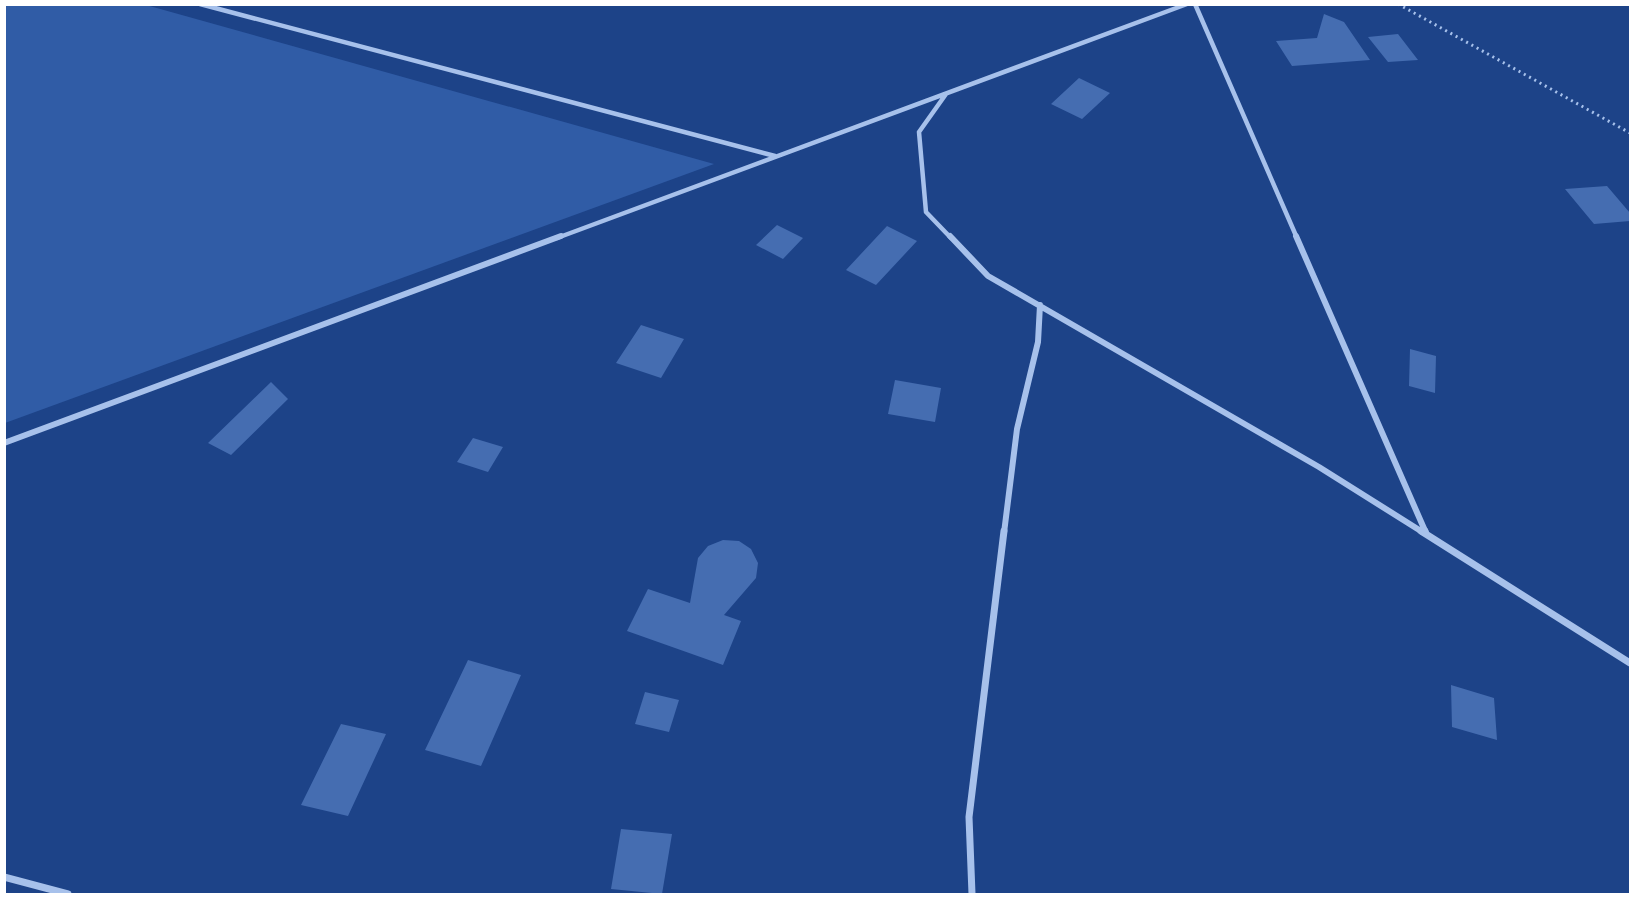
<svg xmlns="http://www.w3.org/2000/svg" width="1635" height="899" font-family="'Fira Sans Condensed',sans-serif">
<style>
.green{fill:#305ca6}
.building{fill:#456db1}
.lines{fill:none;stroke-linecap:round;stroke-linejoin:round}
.path{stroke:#a7c1eb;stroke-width:3;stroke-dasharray:2 4;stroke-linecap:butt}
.minor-far2{stroke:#a7c1eb;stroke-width:4.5}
.minor-far1{stroke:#a7c1eb;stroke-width:6}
.minor{stroke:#a7c1eb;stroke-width:7}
</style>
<rect width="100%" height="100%" fill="#1d4388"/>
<path class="green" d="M5 4 146 5 714 164 5 423Z"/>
<path class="building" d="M1324 14 1344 22 1370 60 1292 66 1276 41 1317 38Z
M1398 34 1418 60 1388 62 1368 37Z
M1079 78 1110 93 1082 119 1051 104Z
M1607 186 1630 213V221L1594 224 1565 189Z
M777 225 803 238 783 259 756 245Z
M887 226 917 241 876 285 846 270Z
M641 325 684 339 661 378 616 363Z
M1410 349 1436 356 1435 393 1409 386Z
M895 380 941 388 935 422 888 414Z
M271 382 288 399 231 455 208 443Z
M473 438 503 447 488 472 457 462Z
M723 540 739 541 751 549 758 563 756 578 724 615 741 621 723 665 627 631 648 589 690 603 698 558 708 546Z
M468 660 521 675 481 766 425 750Z
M1451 685 1494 698 1497 740 1452 727Z
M645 692 679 700 669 732 635 724Z
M341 724 386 734 348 816 301 805Z
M621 829 672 834 662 894 611 889Z"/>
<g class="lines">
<path class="path" d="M1398 4 1630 133"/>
<path class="minor-far2" d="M200 4 775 156
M1195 4 1297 238
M946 94 919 132 926 212 951 238
M557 238 1187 4"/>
<path class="minor-far1" d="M950 236 988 276 1319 467 1424 533
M1296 236 1426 533
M4 443 561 236
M1004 533 1017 429 1038 342 1040 305"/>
<path class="minor" d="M1421 531 1630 663
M1425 531 1426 534
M4 877 68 894
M972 894 969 817 1004 531"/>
</g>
<rect width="1635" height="899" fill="none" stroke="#ffffff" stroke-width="12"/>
</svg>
